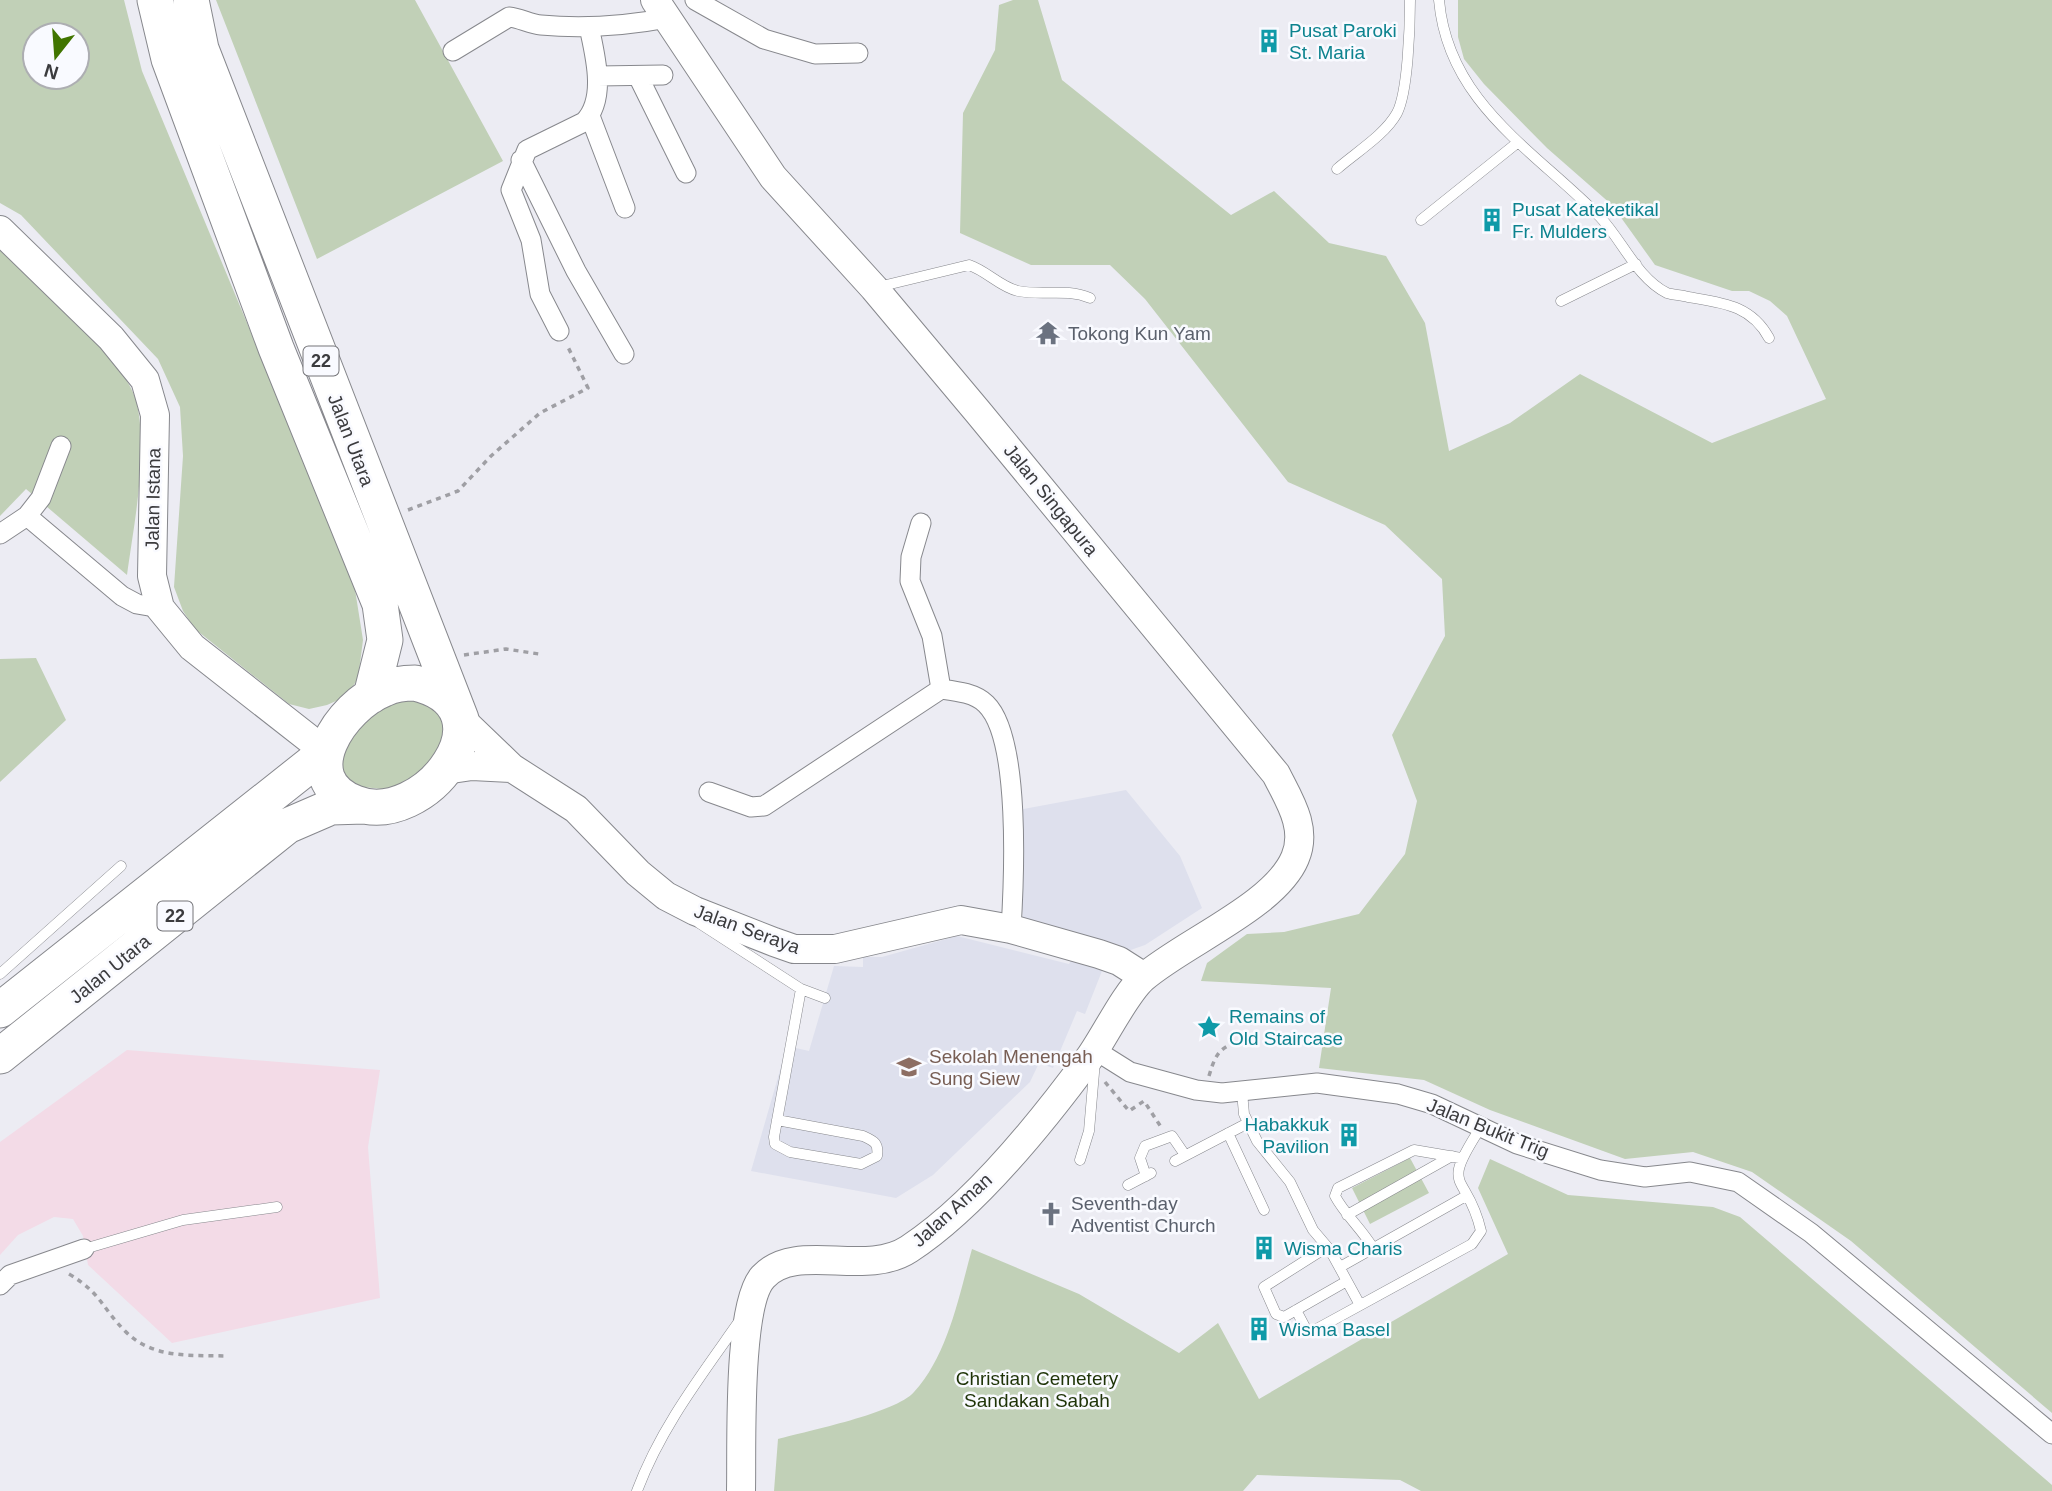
<svg xmlns="http://www.w3.org/2000/svg" width="2052" height="1491" font-family="Arial,sans-serif">
<style>
.industrial{fill:#f3dbe7}
.built{fill:#dee0ed}
.green{fill:#c1d0b7;fill-rule:evenodd}
.lines{fill:none;stroke-linecap:round;stroke-linejoin:round}
.lane-casing{stroke:#87888d;stroke-width:11}
.street-casing{stroke:#87888d;stroke-width:21}
.secondary-casing{stroke:#87888d;stroke-width:30}
.highway-casing{stroke:#87888d;stroke-width:37}
.path{stroke:#9f9fa4;stroke-width:3.5;stroke-dasharray:5 5;stroke-linecap:butt}
.lane{stroke:#fff;stroke-width:10}
.street{stroke:#fff;stroke-width:19}
.secondary{stroke:#fff;stroke-width:28}
.highway{stroke:#fff;stroke-width:35}
.labels{text-anchor:middle;dominant-baseline:central;stroke-width:5;stroke-linejoin:round;paint-order:stroke}
.shield{fill:#f9faff;stroke:#747478;stroke-width:2}
.shield-label{font-size:18px;font-weight:bold;fill:#3b3b3e}
.culture-label{font-size:19px;fill:#0d838f;stroke:#f9faff;text-anchor:start}
.worship-label{font-size:19px;fill:#5b616d;stroke:#f9faff;text-anchor:start}
.street-label{font-size:19px;fill:#3b3b3e;stroke:#f9faff}
.education-label{font-size:19px;fill:#785e54;stroke:#f9faff;text-anchor:start}
.park-label{font-size:19px;fill:#1e3307;stroke:#f9faff}
</style>
<rect width="100%" height="100%" fill="#ececf3"/>
<path class="industrial" d="M127 1050 380 1070 368 1147 380 1298 172 1343 88 1265 83 1236 73 1219 54 1217 18 1235 0 1255V1142Z"/>
<path class="built" d="M1126 790 1180 856 1202 908 1145 945 1122 953 1023 920 1018 810Z
M957 936 1069 964 1072 959 1102 971 1085 1014 1077 1011 1053 1068 1039 1063 1030 1082 933 1175 896 1198 751 1171 787 1046 809 1051 834 966 863 967V957H882Z"/>
<path class="green" d="M0 0H124L142 71 353 577 363 640 358 679 345 697 327 705 309 709 289 704 195 629 183 611 174 587 183 456 180 407 158 359 21 215 0 203ZM35 35H77V77H35Z
M216 0H415L503 161 317 259Z
M1013 0H1038L1062 80 1231 215 1274 191 1329 243 1386 256 1425 323 1449 451 1510 423 1580 374 1712 443 1826 399 1787 316 1770 301 1749 291H1732L1655 265 1612 205 1547 148 1484 84 1464 59 1458 37V0H2052V1413L1851 1241 1752 1172 1693 1152 1625 1159 1490 1110 1424 1080 1319 1068 1331 988 1201 981 1207 963 1247 934 1284 932 1359 914 1405 854 1417 801 1392 735 1445 636 1442 579 1385 525 1288 482 1145 299 1110 265H1031L960 233 963 113 995 50 999 5Z
M0 249 11 255C42 288 125 360 136 400 149 451 134 523 127 575L26 489 0 516Z
M36 658 66 720 0 782V659Z
M410 697 443 709V752L400 791 345 785C344 776 340 766 341 757 342 729 387 705 410 697Z
M1410 1158 1429 1193 1370 1224 1352 1188Z
M1490 1159 1568 1195 1713 1207 1740 1217 2052 1485V1491H1421L1400 1480 1257 1475 1243 1491H774L778 1439C807 1431 896 1413 914 1392 948 1355 959 1296 972 1249L1079 1294 1179 1353 1218 1323 1259 1399 1508 1254 1478 1188Z"/>
<g class="lines">
<g class="lane-casing">
<path id="lane" d="M1439 0C1448 103 1534 150 1600 217 1622 240 1637 278 1667 293 1673 295 1682 295 1688 297 1723 303 1751 305 1769 338
M1337 169C1355 153 1385 135 1397 113 1408 92 1410 26 1410 0
M1421 220 1517 143
M878 287 969 265C987 271 1000 287 1018 291 1043 296 1066 288 1090 298
M1561 301 1636 264
M699 923 801 989 825 998
M0 974 121 866
M1242 1092 1244 1114 1257 1141 1290 1182 1313 1230 1330 1250 1360 1305
M777 1120 863 1136C874 1141 879 1143 877 1156L861 1164 790 1152 775 1144 774 1137 801 989
M1228 1133 1264 1210
M1080 1160 1089 1131 1095 1061
M1175 1161 1248 1123
M1146 1176 1140 1158 1145 1146 1172 1136 1185 1155
M1128 1185 1151 1173
M1347 1215 1452 1156
M1327 1247 1264 1287 1276 1314 1284 1317 1347 1281
M1373 1248C1362 1229 1345 1215 1335 1196L1338 1188 1414 1150 1461 1158
M84 1249 183 1220 277 1207
M1340 1267 1466 1196
M1296 1310 1306 1329 1313 1331 1472 1244 1481 1231C1467 1170 1438 1193 1481 1127
M637 1491C660 1429 700 1377 738 1323"/>
</g>
<g class="street-casing">
<path id="street" d="M695 0 764 39 815 54 858 53
M453 51 509 17C520 18 530 24 541 25 584 29 625 26 668 18
M598 76 663 75
M638 76 686 173
M590 116 625 208
M521 160 576 271 624 354
M559 331 540 294 531 240 511 190 527 150 584 122C607 99 595 55 589 27
M27 516 122 596 137 604 160 608
M921 523 911 557 910 581 932 636 941 689
M0 534 27 516 41 498 61 446
M709 792 751 807 764 806 941 689C956 691 975 693 986 704 1021 738 1014 881 1011 929
M1095 1050 1130 1072 1196 1090 1222 1093 1317 1083 1398 1094 1432 1104 1517 1144 1600 1170 1645 1177 1690 1172 1738 1182 1811 1233 2052 1434
M0 1285 10 1275 84 1249"/>
</g>
<g class="secondary-casing">
<path id="secondary" d="M655 0 773 177 874 288 978 412 1276 774C1289 800 1308 828 1295 858 1275 906 1183 943 1143 978 1125 994 1105 1036 1090 1057 1043 1121 975 1206 909 1249 865 1278 796 1241 763 1277 737 1305 742 1448 741 1491
M0 230 111 338 145 380 155 415 152 576 160 608 192 647 326 752
M461 719 512 768 576 809 638 873 666 896 695 911 774 942 794 949H835L961 920 1011 929 1099 954 1119 961 1144 977
M445 770 472 766 512 768"/>
</g>
<g class="highway-casing">
<path id="highway" d="M155 0 169 59 276 348 380 604 385 640 371 696
M191 0 201 49 461 719
M415 683C518 708 424 831 355 803 292 778 341 706 384 689 394 684 404 683 415 683Z
M0 1010 326 752
M0 1056 287 826 331 807 364 806"/>
</g>
<path class="path" d="M408 510 458 491 491 456 540 413 588 388 567 345
M464 655 506 649 539 654
M1209 1076C1217 1048 1222 1048 1247 1037
M1105 1082 1129 1111 1144 1101 1161 1127
M69 1274C101 1293 102 1308 125 1331 152 1359 191 1355 227 1356"/>
<use href="#lane" class="lane"/>
<use href="#street" class="street"/>
<use href="#secondary" class="secondary"/>
<use href="#highway" class="highway"/>
</g>
<defs>
<g id="building-bare" transform="scale(1.89)"><path d="M-4-6H4V6H1V3H-1V6H-4ZM-2.5-4.3h1.7v1.8h-1.7ZM.8-4.3h1.7v1.8H.8ZM-2.5-1h1.7V.8h-1.7ZM.8-1h1.7V.8H.8Z" fill="#0f9aa8" stroke="#f9faff" stroke-width="2.5" paint-order="stroke"/></g>
<g id="temple-bare" transform="scale(1.89)"><path d="M0-6L5-2H3V0L6.5 2.5H4V6H1.5V3h-3V6H-4V2.5H-6.5L-3 0V-2H-5Z" fill="#6b7280" stroke="#f9faff" stroke-width="2.5" paint-order="stroke"/></g>
<g id="sight-bare" transform="scale(1.89)"><path d="M0-6L1.8-2.2L6-1.7L2.9 1.2L3.7 5.4L0 3.3L-3.7 5.4L-2.9 1.2L-6-1.7L-1.8-2.2Z" fill="#0f9aa8" stroke="#f9faff" stroke-width="2.5" paint-order="stroke"/></g>
<g id="school-bare" transform="scale(1.89)"><path d="M0-5L7-2L0 1L-7-2ZM-4 1L0 2.5L4 1V4Q0 6-4 4Z" fill="#8d6e63" stroke="#f9faff" stroke-width="2.5" paint-order="stroke"/></g>
<g id="church-bare" transform="scale(1.89)"><path d="M-1.2-6h2.4v3.5h3.3v2.4h-3.3V6h-2.4V-.1h-3.3v-2.4h3.3Z" fill="#6b7280" stroke="#f9faff" stroke-width="2.5" paint-order="stroke"/></g>
</defs>
<g fill-rule="evenodd">
<use href="#building-bare" x="1269" y="41"/>
<use href="#building-bare" x="1492" y="220"/>
<use href="#temple-bare" x="1048" y="333"/>
<use href="#sight-bare" x="1209" y="1027"/>
<use href="#school-bare" x="909" y="1067"/>
<use href="#building-bare" x="1349" y="1135"/>
<use href="#church-bare" x="1051" y="1214"/>
<use href="#building-bare" x="1264" y="1248"/>
<use href="#building-bare" x="1259" y="1329"/>
</g>
<g class="labels">
<g class="shield">
<rect x="303.5" y="346.5" width="35" height="29" rx="5"/>
<rect x="157.5" y="901.5" width="35" height="29" rx="5"/>
</g>
<g class="shield-label">
<text x="321" y="361">22</text>
<text x="175" y="916">22</text>
</g>
<g class="culture-label">
<text x="1289" y="30">Pusat Paroki<tspan x="1289" dy="22">St. Maria</tspan></text>
<text x="1512" y="209">Pusat Kateketikal<tspan x="1512" dy="22">Fr. Mulders</tspan></text>
<text x="1229" y="1016">Remains of<tspan x="1229" dy="22">Old Staircase</tspan></text>
<text x="1329" y="1124" text-anchor="end">Habakkuk<tspan x="1329" dy="22">Pavilion</tspan></text>
<text x="1284" y="1248">Wisma Charis</text>
<text x="1279" y="1329">Wisma Basel</text>
</g>
<g class="worship-label">
<text x="1068" y="333">Tokong Kun Yam</text>
<text x="1071" y="1203">Seventh-day<tspan x="1071" dy="22">Adventist Church</tspan></text>
</g>
<g class="street-label">
<text transform="translate(351 440) rotate(69)">Jalan Utara</text>
<text transform="translate(153 499) rotate(-89)">Jalan Istana</text>
<text transform="translate(1051 500) rotate(51)">Jalan Singapura</text>
<text transform="translate(747 929) rotate(20)">Jalan Seraya</text>
<text transform="translate(110 969) rotate(-39)">Jalan Utara</text>
<text transform="translate(1488 1128) rotate(22)">Jalan Bukit Trig</text>
<text transform="translate(952 1210) rotate(-42)">Jalan Aman</text>
</g>
<g class="education-label">
<text x="929" y="1056">Sekolah Menengah<tspan x="929" dy="22">Sung Siew</tspan></text>
</g>
<g class="park-label">
<text x="1037" y="1378">Christian Cemetery<tspan x="1037" dy="22">Sandakan Sabah</tspan></text>
</g>
</g>
<g transform="translate(56 56) rotate(197)"><circle r="33" fill="#f9faff" stroke="#adaeb2" stroke-width="2"/>
<path d="M0-5L12 26L0 18L-12 26Z" fill="#417500"/>
<text y="-10" font-size="19" font-weight="bold" text-anchor="middle" fill="#3b3b3e">N</text>
</g>
</svg>
